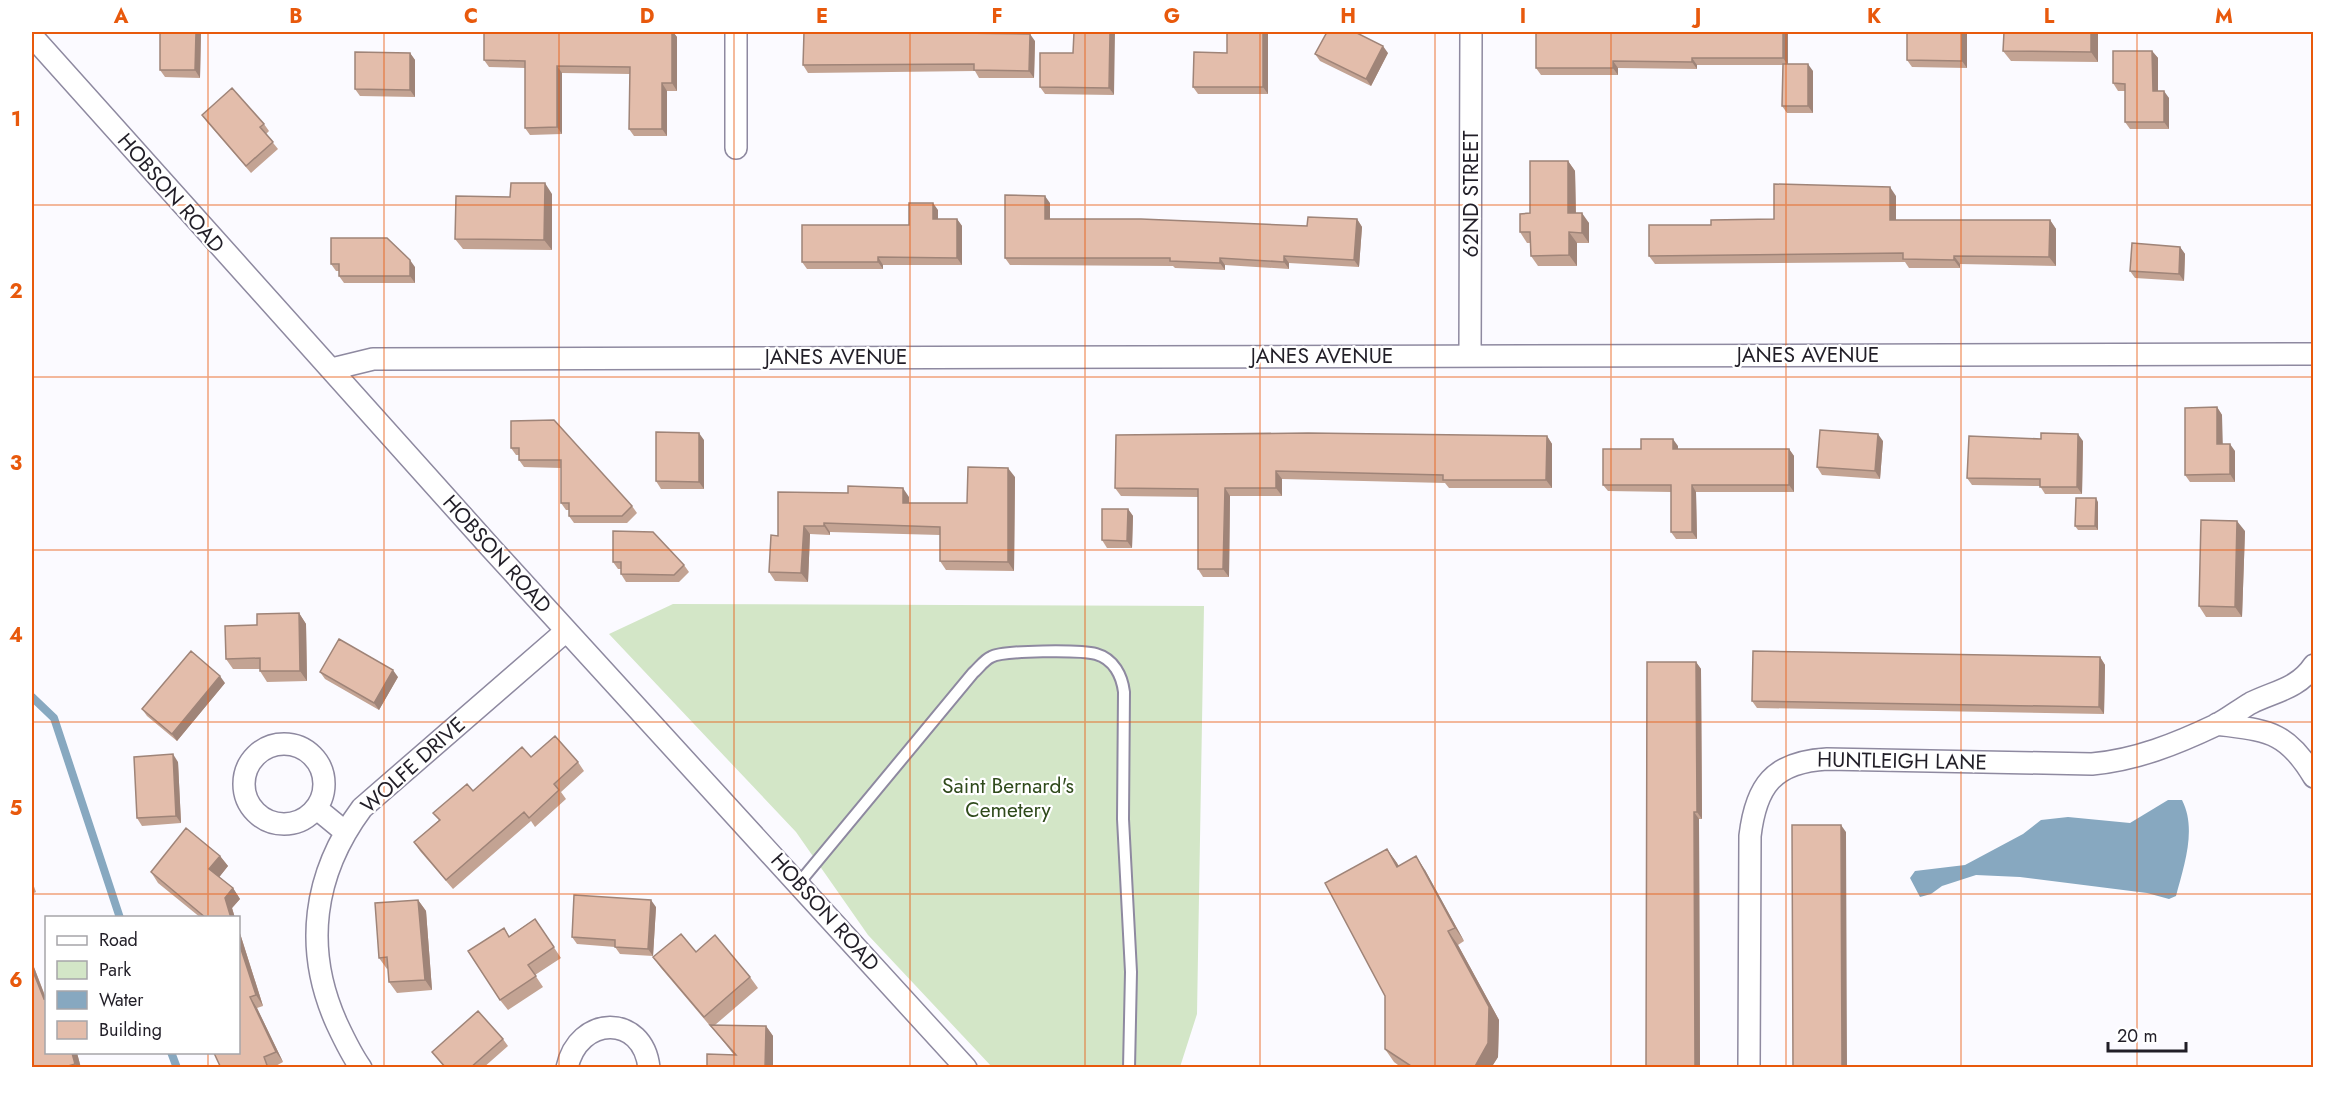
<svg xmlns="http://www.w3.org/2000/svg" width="2345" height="1099" font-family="Jost,sans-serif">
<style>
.green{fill:#d3e6c7}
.water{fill:#87a8c0}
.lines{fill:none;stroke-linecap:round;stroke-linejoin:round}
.stream{stroke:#87a8c0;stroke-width:8}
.service-casing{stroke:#8e89a0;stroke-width:14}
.minor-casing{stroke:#8e89a0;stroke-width:24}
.service{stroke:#fff;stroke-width:10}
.minor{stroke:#fff;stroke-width:21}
.wall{fill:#c3a393}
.shaded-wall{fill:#9f8478}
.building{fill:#e3bdab;stroke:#9f8478;stroke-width:1.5}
.grid{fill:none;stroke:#e8590c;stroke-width:1.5;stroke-opacity:0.55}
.labels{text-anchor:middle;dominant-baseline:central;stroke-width:4.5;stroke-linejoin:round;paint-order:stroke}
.street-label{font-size:21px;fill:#211e27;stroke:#fff}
.park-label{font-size:21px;fill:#2f4a1b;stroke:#fff}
.neatline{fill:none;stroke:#e8590c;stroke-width:2}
.grid-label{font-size:20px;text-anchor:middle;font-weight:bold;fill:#e8590c}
</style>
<rect width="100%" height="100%" fill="#fbfaff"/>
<path class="green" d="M673 604 1204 606 1197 1014 1180 1067H992L868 935 796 832 609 634Z"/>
<path class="water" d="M2168 800H2182C2197 829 2184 866 2176 896L2169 899 2147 893 2020 877 1976 875 1942 886 1931 894 1920 897 1910 878 1915 871 1965 865 2023 834 2041 820 2068 817 2130 823Z"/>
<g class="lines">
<path class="stream" d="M32 697 54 718 120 918
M171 1052 177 1068"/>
<g class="service-casing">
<path id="service" d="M799 883 973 673C979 668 984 660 991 657 1003 650 1082 650 1096 654 1114 659 1122 676 1124 692L1123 819 1131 972 1129 1068"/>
</g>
<g class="minor-casing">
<path id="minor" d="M736 32V148
M32 36 491 548 966 1068
M1470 356 1471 32
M332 369 373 359 2314 354
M2217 724C2267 731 2286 730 2314 777
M244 784a40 40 0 1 1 80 0a40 40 0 1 1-80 0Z
M316 808 344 831
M361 1068C351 1054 344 1039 337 1024 303 949 313 874 362 808L566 631
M567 1068C578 1015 643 1013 649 1068
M1749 1068 1750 836C1756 786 1773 762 1827 759L2092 764C2136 760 2176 744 2216 725 2228 719 2239 710 2251 703 2275 691 2298 689 2314 665"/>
</g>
<use href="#service" class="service"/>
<use href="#minor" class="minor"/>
</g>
<path class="wall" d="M201 32 200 78 165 77 160 70Z
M484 32H673L677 37V91H667V136H634L629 129 630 74 562 73V134L530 135 525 128V68L489 67 484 60Z
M804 32H959L960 33 1035 41 1034 78H979L975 71 808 73 803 65Z
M1074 32 1114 95 1045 94 1040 87 1073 53Z
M1227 32H1268V94H1198L1193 87 1227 53Z
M1788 32V64L1813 71V113H1787L1782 106 1783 65H1697V69L1618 68V75H1541L1536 68Z
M1967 32V68L1912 67 1907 60Z
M2004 32H2098V62L2011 61 2003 51Z
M2152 51 2158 58V91L2169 98V129H2130L2125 122V91H2118L2113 83Z
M410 53 415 60V97L360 96 355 89Z
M1388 53 1371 86 1320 61 1315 54Z
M202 115 264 124 269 131 266 134 278 149 251 173 207 122Z
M1568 161 1575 171 1576 213 1589 223V243H1577V266H1538L1531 256 1530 243H1527L1520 232 1530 213Z
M552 194V250L463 249 455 239 510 197Z
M1896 196V220H2050L2056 229V266L1960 264V268H1909L1905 262 1655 264 1649 256 1711 225 1774 219Z
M1050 203V219L1307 226 1357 219 1362 227 1359 267 1289 263V269L1225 265V270L1175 268 1173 266 1010 265 1005 258Z
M938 210V219H957L962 226V265H883V269H807L802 262 909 225Z
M2180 247 2185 254 2184 281 2135 278 2130 271Z
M331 264 415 267V283H344L339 276V271H336Z
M2217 407 2222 415V444L2235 451V482H2190L2185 475Z
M511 421 632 506 637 513 627 523H574L569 516V510H566L561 503V468L524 467 519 460V455H516L511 448Z
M1547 436 1552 444V488H1449L1445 483 1282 479V496H1230L1229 577H1203L1198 569V497L1121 496 1115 488Z
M704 440V489H661L656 481Z
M1883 441 1880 479 1822 475 1817 467Z
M2083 441 2082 494H2045L2040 486 1972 485 1967 478Z
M1678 446V449H1789L1794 456V492H1696L1697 539H1676L1671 532V492L1608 491 1603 485 1641 449Z
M1015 477 1014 571 946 570 940 561V535L830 532V535L810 534 808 582 775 581 769 572 778 536V492L909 497V503H967Z
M2098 502V530H2078L2075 526Z
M1128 509 1133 516 1132 548H1107L1102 540Z
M2245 531 2242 617H2206L2199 606Z
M613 562 684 565 689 572 679 582H626L621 574V569H618Z
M299 613 306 624 307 681 267 682 260 671V669H233L226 659 257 625Z
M2100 657 2105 665 2104 714 1757 708 1752 701Z
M1696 662 1701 669 1702 819H1699L1700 1068H1646Z
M320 672 398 677 379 710 325 679Z
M225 683 177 741 147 716 142 709Z
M531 757 578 762 584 771 561 792 566 799 535 827 531 821 453 889 420 851 414 842 439 820 433 813Z
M178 762 181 823 142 826 137 818Z
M1387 849 1399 866 1425 870 1464 941 1458 945 1499 1020 1498 1057 1491 1068H1402L1394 1062 1385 1049Z
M220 856 228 866 219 877 233 888 240 899 232 908 235 918H201L158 883 151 872Z
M32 881 36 892 32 894Z
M418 900 426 911 432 990 397 993 389 982 388 968 387 969 379 958Z
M656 907 653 956 620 954 615 947 577 944 572 937Z
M535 919 561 958 535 975 543 987 508 1010 500 1000 504 928 509 936Z
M238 927 263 1006 257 1008 283 1062 272 1068H221L238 1053Z
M696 952 750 977 758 988 715 1025 766 1026 773 1036 734 1055 712 1027H711L661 968 653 957Z
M32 962 46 998V1053H77L81 1068H32Z
M503 1039 508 1046 483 1068H445L432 1052Z"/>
<path class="shaded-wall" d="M196 32H201L200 78 195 70Z
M672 32H673L677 37V91L672 83Z
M1110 32H1115L1114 95 1109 88Z
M1263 32H1268V94L1263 87Z
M1783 32H1788V65L1783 58Z
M1962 32H1967V68L1962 61Z
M2091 32H2098V62L2091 52Z
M1030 34 1035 41 1034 78 1029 71Z
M1383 46 1388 53 1371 86 1366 79Z
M2152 51 2158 58V98L2153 91Z
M410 53 415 60V97L410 90Z
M1692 58 1697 65V69L1692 62Z
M1613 61 1618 68V75L1613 68Z
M1808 64 1813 71V113L1808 106Z
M557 66 562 73V134L557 127Z
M662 83 667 91V136L662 129Z
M2164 91 2169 98V129L2164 122Z
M1568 161 1575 171 1576 223 1568 213Z
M545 183 552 194V250L544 240Z
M1890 187 1896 196V228L1890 220Z
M1045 196 1050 203V226L1045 219Z
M933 203 938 210V226L933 219Z
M1582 213 1589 223V243L1582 233Z
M957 219 962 226V265L957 258Z
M1357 219 1362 227 1359 267 1354 260Z
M2050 220 2056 229V266L2049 257Z
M1569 232 1577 243V266L1569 255Z
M2180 247 2185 254 2184 281 2179 274Z
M1284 256 1289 263V269L1284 262Z
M1954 256 1960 264V268L1954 260Z
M878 257 883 265V269L878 262Z
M1220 258 1225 265V270L1220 263Z
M410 260 415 267V283L410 276Z
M2217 407 2222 415 2223 451 2217 444Z
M699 433 704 440V489L699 482Z
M1878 434 1883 441 1880 479 1875 471Z
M2078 434 2083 441 2082 494 2077 487Z
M1547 436 1552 444V488L1546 480Z
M1673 439 1678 446V456L1673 449Z
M2230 444 2235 451V482L2230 474Z
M1789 449 1794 456V492L1789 485Z
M1008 468 1015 477 1014 571 1008 562Z
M1276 471 1282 479V496L1276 488Z
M1692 485 1696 492 1697 539 1692 532Z
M903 488 909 497V511L903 503Z
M1225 488 1230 496 1229 577 1223 569Z
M2096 498 2098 502V530L2095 526Z
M1128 509 1133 516 1132 548 1127 541Z
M2237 521 2245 531 2242 617 2235 607Z
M824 523 830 532V535L824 526Z
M804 526 810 534 808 582 801 573Z
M299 613 306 624 307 681 300 671Z
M2100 657 2105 665 2104 714 2099 707Z
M1696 662 1701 669 1702 819 1697 812Z
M393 670 398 677 379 710 374 703Z
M220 676 225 683 177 741 172 734Z
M173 754 178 762 181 823 176 816Z
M1694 812 1699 819 1700 1068H1695Z
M1841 825 1846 832 1847 1068H1842Z
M1387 849 1397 863 1406 881 1397 867Z
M220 856 228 866 217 880 209 869Z
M1416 856 1425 870 1464 941 1455 928Z
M233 888 240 899 232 908 235 918H231L225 898Z
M418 900 426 911 432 990 425 980Z
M651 900 656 907 653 956 648 949Z
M238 927 263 1006 256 995 238 940Z
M1448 931 1458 945 1499 1020 1498 1057 1491 1068H1474Z
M32 962 46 999H44L32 969Z
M250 997 257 1008 283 1062 276 1052Z
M766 1026 773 1036V1068H765Z
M72 1053H77L81 1068H78L75 1064Z"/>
<path class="building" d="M160 32H196L195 70H160Z
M484 32H672V83H662V129H629L630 67 557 66V127L525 128V61L484 60Z
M804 32H955V33L1030 34 1029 71 974 70V64L803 65Z
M1074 32H1110L1109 88 1040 87V53H1073Z
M1227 32H1263V87H1193L1194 52 1227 53Z
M1327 32H1355L1383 46 1366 79 1315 54Z
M1536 32H1783V58H1692V62L1613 61V68H1536Z
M1907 32H1962V61L1907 60Z
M2004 32H2091V52L2003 51Z
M2113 51H2152L2153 91H2164V122H2125V84L2113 83Z
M355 52 410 53V90L355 89Z
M1783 64H1808V106H1782Z
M232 88 264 124 260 127 273 142 246 166 202 115Z
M1530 161H1568V213H1582V233L1569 232V255L1531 256 1530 232H1520V214L1530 213Z
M511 183H545L544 240 455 239 456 196 510 197Z
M1774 184 1890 187V220H2050L2049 257 1954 256V260L1903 259V253L1649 256V225H1711V220L1774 219Z
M1005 195 1045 196V219H1141L1307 226 1308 217 1357 219 1354 260 1284 256V262L1220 258V263L1170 261V258H1005Z
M909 203H933V219H957V258L878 257V262H802V225H909Z
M331 238H387L410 260V276H339V264H331Z
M2132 243 2180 247 2179 274 2130 271Z
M2217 407V444H2230V474L2185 475V408Z
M554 420 632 506 622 516H569V503H561V460H519V448H511V421Z
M1820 430 1878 434 1875 471 1817 467Z
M656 432 699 433V482L656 481Z
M1308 433 1547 436 1546 480H1443V475L1276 471V488H1225L1223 569H1198V489L1115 488 1116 435Z
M2041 433 2078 434 2077 487H2040V479L1967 478 1969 436 2041 439Z
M1641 439H1673V449H1789V485H1692V532H1671V485H1603V449H1641Z
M968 467 1008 468V562L940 561V527L824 523V526H804L801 573 769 572 771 535 778 536V492L848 493V486L903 488V503H967Z
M2076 498H2096L2095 526H2075Z
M1102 509H1128L1127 541 1102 540Z
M2201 520 2237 521 2235 607 2199 606Z
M613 531 653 532 684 565 674 575 621 574V562H613Z
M299 613 300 671H260V658L226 659 225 626 257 625V614Z
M339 639 393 670 374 703 320 672Z
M191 651 220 676 172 734 142 709Z
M1753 651 2100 657 2099 707 1752 701Z
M1647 662H1696L1697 812H1694L1695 1068H1646Z
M555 736 578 762 554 784 559 790 529 818 524 812 446 880 414 842 440 820 433 813 467 784 473 791 522 747 531 757Z
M173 754 176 816 137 818 134 757Z
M1792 825H1841L1842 1068H1793Z
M186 828 220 856 209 869 233 888 225 898 231 918H206L151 872Z
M1387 849 1397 867 1416 856 1455 928 1448 931 1489 1007 1488 1043 1474 1068H1414L1385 1049V996L1325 883Z
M574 895 651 900 648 949 615 947V940L572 937Z
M418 900 425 980 389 982 387 957 379 958 375 903Z
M535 919 554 947 528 965 536 976 500 1000 468 951 504 928 509 937Z
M681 934 696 952 715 935 750 977 704 1017 653 957Z
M238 940 256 995 250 997 276 1052 264 1057 268 1068H221L214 1053H238Z
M32 969 44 999 46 998V1053H72L75 1064 68 1066V1068H32Z
M478 1011 503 1039 470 1068H446L432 1052Z
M710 1025 766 1026 765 1068H707V1054L736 1055Z"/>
<path class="grid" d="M208 32V918M384 32V1068M559 32V1068M734 32V1068M910 32V1068M1085 32V1068M1260 32V1068M1435 32V1068M1611 32V1068M1786 32V1068M1961 32V1068M2137 32V1068M32 205H2314M32 377H2314M32 550H2314M32 722H2314M32 894H2314M208 1052V1068"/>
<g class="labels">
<g class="street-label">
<text transform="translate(171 193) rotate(49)">HOBSON ROAD</text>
<text transform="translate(1471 194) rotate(-90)">62ND STREET</text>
<text x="1808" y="355">JANES AVENUE</text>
<text x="1322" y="356">JANES AVENUE</text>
<text x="836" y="357">JANES AVENUE</text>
<text transform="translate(497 554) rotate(48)">HOBSON ROAD</text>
<text transform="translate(1902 761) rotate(1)">HUNTLEIGH LANE</text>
<text transform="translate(413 765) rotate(-42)">WOLFE DRIVE</text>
<text transform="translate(825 912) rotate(48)">HOBSON ROAD</text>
</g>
<g class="park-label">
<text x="1008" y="786">Saint Bernard's<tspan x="1008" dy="24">Cemetery</tspan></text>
</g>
</g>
<rect width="2345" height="1099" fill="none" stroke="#ffffff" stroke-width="66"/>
<rect x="45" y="916" width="195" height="138" fill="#ffffff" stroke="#a6a5a9" stroke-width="1.5"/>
<rect x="57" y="936" width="30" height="9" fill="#ffffff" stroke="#a6a5a9" stroke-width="1.5"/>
<text x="99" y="946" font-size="18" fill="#211e27">Road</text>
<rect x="57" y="961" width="30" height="18" fill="#d3e6c7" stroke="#a6a5a9" stroke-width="1.5"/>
<text x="99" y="976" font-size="18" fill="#211e27">Park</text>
<rect x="57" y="991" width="30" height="18" fill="#87a8c0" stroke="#a6a5a9" stroke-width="1.5"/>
<text x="99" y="1006" font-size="18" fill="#211e27">Water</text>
<rect x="57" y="1021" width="30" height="18" fill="#e3bdab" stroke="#a6a5a9" stroke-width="1.5"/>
<text x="99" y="1036" font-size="18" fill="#211e27">Building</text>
<path d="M2108 1042v9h78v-9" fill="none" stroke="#211e27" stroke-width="3"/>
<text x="2117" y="1042" font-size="18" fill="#211e27" stroke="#ffffff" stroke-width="4.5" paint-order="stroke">20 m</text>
<rect x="33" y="33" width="2279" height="1033" class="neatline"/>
<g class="grid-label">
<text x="121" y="23">A</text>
<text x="296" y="23">B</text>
<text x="471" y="23">C</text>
<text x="647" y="23">D</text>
<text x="822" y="23">E</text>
<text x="997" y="23">F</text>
<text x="1172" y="23">G</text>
<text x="1348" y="23">H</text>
<text x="1523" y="23">I</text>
<text x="1698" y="23">J</text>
<text x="1874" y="23">K</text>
<text x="2049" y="23">L</text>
<text x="2224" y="23">M</text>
<text x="16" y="126">1</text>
<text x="16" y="298">2</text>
<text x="16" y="470">3</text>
<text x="16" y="642">4</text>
<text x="16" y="815">5</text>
<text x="16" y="987">6</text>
</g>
</svg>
